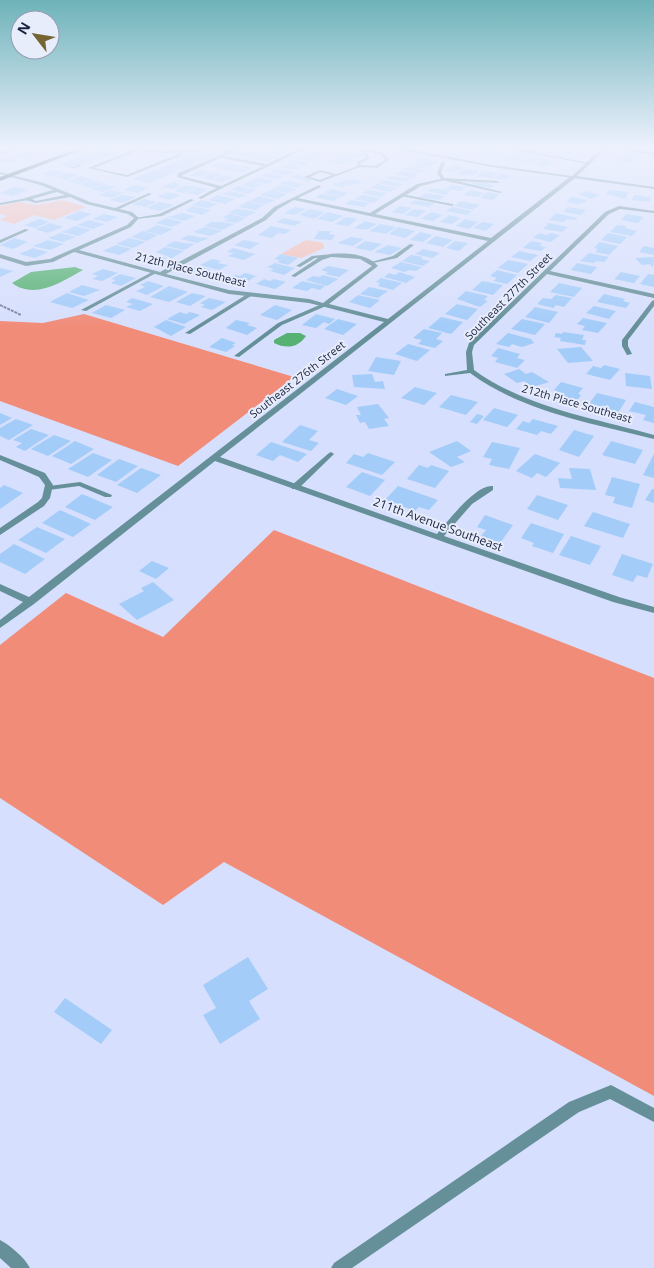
<svg xmlns="http://www.w3.org/2000/svg" width="654" height="1268" font-family="'Open Sans',sans-serif">
<style>
.green{fill:#f4bcb1}
.forest{fill:#f18c79}
.water{fill:#57b173}
.building{fill:#a4ccf9}
.lines{fill:none;stroke-linecap:round;stroke-linejoin:round}
.path-far1{stroke:#7c84a1;stroke-width:1;stroke-dasharray:2.5 1;stroke-linecap:butt}
.path{stroke:#7c84a1;stroke-width:2;stroke-dasharray:3 1;stroke-linecap:butt}
.service{fill:#669099;fill-rule:evenodd}
.minor{fill:#669099;fill-rule:evenodd}
.tertiary{fill:#669099;fill-rule:evenodd}
.primary{fill:#184952;fill-rule:evenodd}
.labels{text-anchor:middle;dominant-baseline:central;stroke-width:4;stroke-linejoin:round;paint-order:stroke}
.far-street-label{font-size:11px;fill:#1b223e;stroke:#e8edfc}
.street-label{font-size:12px;fill:#1b223e;stroke:#e8edfc}
</style>
<rect width="100%" height="100%" fill="#d6dffd"/>
<path class="green" d="M62 200 86 207 54 220 34 215 14 224 0 220 7 216 0 214V206L19 202 37 205Z
M306 240 323 243 324 248 301 258 281 254Z"/>
<path class="forest" d="M84 314 294 377 178 466 0 401V321L43 323Z
M274 530 654 678V1096L224 862 163 905 0 798V645L66 593 163 637Z"/>
<path class="water" d="M75 267 83 270C61 282 35 300 12 283L31 272Z
M287 333H300L306 336C298 348 286 349 274 343V340Z"/>
<path class="building" d="M105 148 125 149 75 168 59 164Z
M269 148H272L284 150 278 155 262 152Z
M322 148H329L334 149 327 153 313 151Z
M568 148H581L573 154 563 152Z
M485 149 495 151 488 156 475 154Z
M31 151 40 152 29 159 12 156Z
M245 151 254 153 244 157 235 155Z
M312 151 325 154 317 157 304 155Z
M498 151 509 153 501 158 490 156Z
M348 152 362 155 352 160H357L342 165 328 162Z
M207 153 215 155 150 183 132 179 194 154Z
M255 153 265 155 255 160 248 158Z
M514 154 523 156 516 161 505 159Z
M268 155 277 157 266 162 257 160Z
M625 155 636 156 630 163 618 161Z
M303 156 319 159 313 162 297 159Z
M526 157 539 159 532 164 519 162Z
M423 158 439 161 426 169 412 167 418 163 429 165 416 162Z
M0 159H18L14 163H4L0 162Z
M542 159 548 160 555 161 547 166 535 164Z
M293 160 310 163 304 166 287 163Z
M222 162 230 164 220 168 209 166Z
M232 164 241 166 230 171 220 169Z
M286 164 302 167 295 170 279 167Z
M453 165 464 167 456 172 445 170Z
M243 166 253 168 241 173 232 171Z
M407 167 426 170 420 173 402 170Z
M276 169 293 172 287 175 269 172Z
M465 169 480 171 472 176 457 174Z
M53 170 64 172 53 176 41 174Z
M201 170 211 172 199 177 189 175Z
M400 171 418 174 413 178 395 174Z
M483 171 498 173 491 178 476 176Z
M67 172 78 175 66 180 55 177Z
M213 172 222 174 211 180 201 178Z
M267 173 284 176 278 179 261 176Z
M500 174 512 176 505 180 493 178Z
M224 175 234 177 222 182 213 180Z
M298 175 313 180 307 182 291 177Z
M81 176 93 179 79 184 68 181Z
M392 176 411 179 405 182 386 179Z
M258 177 275 181 268 184 251 181Z
M353 179 363 182 340 187 332 184Z
M92 180 105 183 92 188 79 185Z
M384 180 403 184 398 187 378 183Z
M250 181 263 184 254 188 242 185Z
M286 181 304 184 298 188 280 184Z
M475 181 495 185 490 188 470 185Z
M173 182 181 184 177 186H180L173 189 162 187Z
M104 184 116 187 103 192 91 189Z
M377 184 396 188 390 192 371 188Z
M134 185 148 188 138 193 124 190Z
M186 185 197 187 184 193 174 191Z
M280 185 297 189 288 193 271 190Z
M451 185 466 187 460 191 445 189Z
M238 186 256 190 249 194 231 190Z
M13 187 28 190 12 196 0 193Z
M198 187 207 189 198 195 187 193Z
M432 188 451 191 446 195 427 191Z
M331 189 348 193 341 197 324 193Z
M111 190 123 193 111 198 99 195Z
M270 190 287 194 277 199 260 195Z
M368 190 387 193 381 197 362 193Z
M470 190 484 193 478 197 464 195Z
M608 190 628 192 626 199 606 194Z
M229 191 247 195 239 198 221 194Z
M587 191 600 195 591 199 578 194Z
M168 192 181 195 170 200 157 197Z
M487 192 500 194 493 200 480 198Z
M426 193 445 196 440 200 420 197Z
M321 194 340 197 333 201 315 197Z
M122 195 136 197 123 203 109 200Z
M218 195 235 199 225 204 208 200Z
M363 195 381 198 373 203 354 199Z
M634 195 651 197 649 202 632 200Z
M259 196 276 200 266 204 249 201Z
M571 197 587 200 584 203 577 204 566 202Z
M144 199 157 202 145 207 132 204Z
M202 200 218 204 208 208 191 205Z
M351 200 370 203 364 207 345 204Z
M415 200 435 203 429 207 409 203Z
M248 201 265 205 255 210 238 207Z
M461 201 480 205 472 210 454 206Z
M159 202 174 205 161 211 147 208Z
M192 206 211 210 202 215 186 211Z
M400 206 412 208 403 214 392 212Z
M295 207 306 209 295 215 284 213Z
M452 207 472 211 467 215 446 211Z
M568 207 586 210 581 215 563 212Z
M236 209 247 210 256 212 246 217 228 213Z
M310 209 325 212 314 219 299 215Z
M414 209 427 211 417 217 405 215Z
M79 211 92 214 77 221 64 218Z
M328 212 343 216 332 222 317 219Z
M431 212 443 215 433 221 421 219Z
M182 213 195 216 185 221 168 217Z
M556 213 578 218 575 220 567 219 563 222 549 220Z
M104 214 118 217 107 222 92 219Z
M229 214 246 218 236 223 224 221 228 219 222 218Z
M626 214 644 217 638 223 621 220Z
M449 215 461 218 452 224 440 222Z
M346 217 358 219 348 226 335 224Z
M167 218 183 222 172 227 155 223Z
M284 218 302 222 294 226 276 222Z
M39 219 49 222 35 228 25 225Z
M465 219 478 222 469 229 456 226Z
M89 220 105 224 93 229 77 225Z
M365 221 377 224 366 230 354 228Z
M212 222H222L234 224 222 230 204 226Z
M482 222 494 224 486 231 473 228Z
M50 223 63 227 48 233 35 229Z
M549 223 568 227 562 232 543 229Z
M380 224 396 227 386 234 369 231Z
M157 225 173 229 161 235 145 231Z
M617 225 627 226 625 228 637 231 632 236 610 232Z
M75 226 91 230 78 236 62 232Z
M271 226 291 230 285 234 278 233 272 238 258 235Z
M205 227 222 231 210 236 193 232Z
M398 227 415 231 405 238 389 234Z
M143 231 158 235 147 241 131 237Z
M319 231H331L329 234 335 235 332 240 314 239Z
M420 232 433 235 423 242 410 240Z
M61 233 76 237 63 242 48 238Z
M539 233 547 235 550 233 560 235 551 242 533 238Z
M608 233 627 237 620 244 601 240Z
M189 235 198 237 209 238 197 243 180 239Z
M436 236 453 240 443 247 426 243Z
M351 237 364 239 353 246 337 243Z
M14 238 28 242 13 249 0 245Z
M129 238 146 242 133 248 116 244Z
M48 240 64 244 50 250 33 246Z
M244 240 260 243 250 249 234 245Z
M174 241 184 243 195 244 184 250 165 246Z
M365 241 382 244 371 251 355 248Z
M455 241 468 243 459 251 446 248Z
M531 241 542 243 540 246 546 247 541 251 523 248Z
M599 242 618 246 609 255 595 252 598 249 594 248Z
M116 245 132 249 119 255 103 251Z
M388 245 402 248 390 255 374 252Z
M644 246 654 248V255L639 252Z
M165 247 184 251 172 258 156 252Z
M33 248 48 252 35 258 19 254Z
M233 248 255 254 244 260 228 256 234 253 227 252Z
M423 249 440 253 432 258 415 254Z
M519 251 538 255 530 261 511 257Z
M589 253 609 257 604 262 597 261 594 263 580 261Z
M281 254 298 258 288 265 277 262 280 260 274 259Z
M147 255 154 257 158 256 167 258 153 265 137 260Z
M411 255 423 257 421 259 430 261 423 266 402 261Z
M654 257 653 267 649 264 642 265 635 258Z
M212 259 221 261 218 263 228 265 219 270 200 265Z
M508 260 528 264 518 273 498 268Z
M401 262 422 267 416 271 409 270 405 272 391 268Z
M275 263 295 268 284 275 270 271 274 269 267 267Z
M577 263 597 267 591 274 571 270Z
M198 266 211 270 207 272 214 274 205 278 186 273Z
M328 266 349 270 339 277 325 274 328 272 321 270Z
M0 268 13 271 0 277Z
M103 269 118 273 102 281 92 279 98 276 92 274Z
M497 270 517 275 507 284 493 281 497 278 490 276Z
M399 272 415 277 406 283 384 277 389 273 395 275Z
M621 272 640 276 634 283 614 279Z
M245 273 256 276 242 285 225 280 235 275 240 276Z
M120 274 136 278 121 286 111 283 116 280 111 279Z
M648 274 654 275V287L640 284Z
M323 275 338 279 327 286 306 280 313 276 320 277Z
M381 278 402 283 393 290 378 286 380 283 376 282Z
M264 279 270 281 274 279 286 282 275 289 256 284Z
M148 281 164 286 147 295 136 291 145 287 140 285Z
M302 281 325 286 320 290 312 288 307 291 292 288Z
M482 281 503 285 493 295 472 290Z
M559 283 582 288 574 297 550 292Z
M82 285 100 290 84 296 69 292Z
M169 286 188 292 169 302 150 297Z
M369 287 388 291 378 298 360 294Z
M466 291 488 296 484 300 488 301 480 307 457 299Z
M67 293 89 300 72 308 50 302Z
M192 293 206 296 190 306 176 302Z
M604 294 625 299 623 301 630 303 626 308 597 302Z
M358 295 380 300 370 308 349 302Z
M556 295 572 298 564 307 556 305 553 308 537 304 543 298 551 299Z
M132 298 153 304 140 311 126 307 133 304 126 302Z
M209 298 226 302 212 310 201 307 205 305 200 303Z
M457 304 478 309 467 320 445 314Z
M106 305 125 310 111 318 92 313Z
M275 305 292 310 277 320 260 315Z
M594 306 616 311 609 319 586 313Z
M535 307 558 312 549 323 525 317Z
M180 312 186 314 190 312 200 315 184 324 167 319Z
M316 314 335 319 329 324 324 322 316 328 302 325Z
M441 317 463 322 451 334 428 328Z
M583 318 607 323 598 333 582 330 585 326 577 324Z
M338 319 357 324 343 335 324 329Z
M522 319 545 324 535 335 511 329Z
M166 320 186 327 171 336 154 327Z
M236 320 250 323 247 325 257 328 247 335 226 328Z
M424 329 442 333 436 339 443 341 435 348 418 344 422 340 413 338Z
M563 332 584 335 582 340H586L585 345 560 341 561 338 554 337 556 333 562 334Z
M508 333 531 339 534 343 522 347 512 344 509 347 496 344Z
M222 338 236 343 232 345 235 346 226 352 209 347Z
M408 344 430 350 417 361 395 354Z
M581 347 593 361 568 363 557 349Z
M498 348 520 354 517 358 525 360 517 368 495 362 498 358 491 356Z
M376 357 401 361 394 375 368 371Z
M604 365 620 369 610 380 586 374 593 366 601 368Z
M519 369 526 374 532 372 549 382 533 387 524 381 517 383 504 374Z
M625 373 650 376 652 389 626 386Z
M372 374 375 382 383 381 385 389 354 387 352 375Z
M561 382 583 388 578 394 581 395 576 402 559 397 562 393 554 390Z
M415 387 437 393 424 405 401 398Z
M337 389 358 396 346 405 325 398Z
M597 393 626 400 618 413 588 405Z
M451 395 478 402 466 415 439 407Z
M635 402 654 407V423L643 420 646 415 629 411Z
M378 404 389 418 384 419 389 426 369 429 365 422 360 423 356 415H361L357 407Z
M494 408 518 415 507 427 483 420Z
M0 413 12 418 0 425Z
M477 414 484 416 477 424 470 422Z
M16 419 33 425 9 440 0 436V428Z
M533 419 558 426 551 434 541 431 537 435 516 429 523 421 529 423Z
M300 425 318 431 309 440 319 443 311 451 282 442Z
M31 429 49 435 25 451 16 447 22 443 13 440Z
M574 430 594 436 579 457 559 450Z
M54 435 71 441 48 456 31 449Z
M75 441 94 449 71 464 52 456Z
M457 441 471 451 457 457 465 462 451 467 429 452Z
M611 441 643 450 635 464 602 455Z
M271 442 307 454 298 462 280 455 273 461 256 455Z
M492 442 520 448 509 469 489 465 492 459 483 457Z
M93 453 112 460 88 477 68 469Z
M368 453 395 462 382 475 346 463 354 454 363 457Z
M535 454 560 463 546 477 537 473 532 478 516 471Z
M654 454V478L643 475Z
M119 459 138 466 116 482 97 475Z
M419 465 428 468 431 465 449 471 435 488 407 479Z
M141 468 161 475 137 493 117 485Z
M569 468 590 469 596 490 560 488 558 478 572 479Z
M362 472 385 480 370 496 346 487Z
M612 477 640 484 632 508 613 503 615 497 605 495Z
M4 485 23 493 0 509V488Z
M398 486 438 500 429 510 419 507 415 511 385 500Z
M652 489H654V503L645 500Z
M82 494 113 507 95 520 65 507Z
M537 495 568 505 558 520 527 509Z
M60 510 91 524 73 537 42 523Z
M593 512 630 524 623 538 584 526Z
M485 515 513 525 500 543 481 536 486 530 477 527Z
M531 523 564 534 553 553 532 546 534 543 521 538Z
M37 527 65 539 46 553 18 540Z
M571 536 601 546 590 565 559 555Z
M14 544 45 559 25 574 0 562V554Z
M622 554 653 564 647 578 637 575 633 582 612 575Z
M152 561 169 568 156 579 139 571Z
M153 582 174 600 137 620 119 604 144 591 141 588Z
M248 957 268 989 249 1001 260 1019 220 1044 203 1015 216 1008 203 985Z
M65 998 112 1030 101 1044 54 1012Z"/>
<g class="lines">
<path class="path-far1" d="M65 166 75 168 80 166"/>
<path class="path" d="M0 305 21 315"/>
<path class="service" d="M138 148 156 151 236 149 238 150 182 152 181 156 127 177 88 168ZM140 150 156 153H179L178 154 127 175 94 168Z
M359 148 382 152 389 160 377 168 360 167 320 182 304 177 320 170 336 174 358 166 357 162 366 158ZM365 151 380 154 385 160 375 166 361 165 360 163 370 158ZM320 172 332 175 320 180 310 177Z
M534 148H539L530 154H528V152Z
M443 162 445 163 441 173 444 178 498 181 499 183 457 181 502 192 500 193 442 180 437 173 441 163Z
M209 192 212 193 201 199 198 198Z
M149 193 152 194 117 210 113 209Z
M402 194 452 204 454 205 452 206 401 196Z
M27 198 28 200 0 205V203Z
M191 199 194 200 162 216 137 219 135 218 159 214Z
M25 229 29 230 0 243V240Z
M410 244 414 245 397 258 373 263 371 262 393 256Z
M332 254 334 255V256L322 260 295 277 291 276 318 258H315L300 267 296 266 312 256Z
M154 271 158 272 86 311 81 310Z
M249 293 251 294V296L190 334 185 333Z
M324 303 327 305 326 306 282 325 239 357 234 356 278 323Z
M331 452 334 454 333 455 298 489H292V485L329 453Z
M80 482 112 495 111 497H105L79 486 49 490 45 488 49 486Z
M611 1085 654 1108V1122L610 1099 579 1112 352 1268H331L334 1263 569 1102Z
M0 1240C10 1245 25 1258 30 1268H11L0 1258Z"/>
<path class="minor" d="M13 148H20L0 155V153Z
M236 148H242L224 156 267 164 301 148H307L210 194 208 192 217 188 177 177 178 173ZM220 158H221L263 166 221 186 181 176Z
M499 148H510L590 163 588 164Z
M613 148H625L654 153V155Z
M0 172 44 183 90 202 132 212 139 218 131 227 79 250 160 272 262 218 274 207 319 185 321 187 298 198 370 213 417 184 445 178V180L421 186 375 214 491 238 571 176H575V178L220 457 437 534C448 521 476 484 493 486V490L472 504 444 536 619 597 654 607V613L613 602 215 461 34 604 0 628V620L23 602 0 591V584L29 597 384 322 309 303 229 294 74 252 53 262 26 266 0 258V254L26 262 50 259 127 225 134 218 128 214 86 204 70 197 36 203 25 200V198L53 190 40 185 0 174ZM57 192 65 195 36 201 32 199ZM294 200 488 241 388 319 329 304 378 266C367 253 346 253 330 254L329 255 332 257 360 259 372 266 323 303 309 299 229 290 166 274 266 220 278 209Z
M619 206 654 211V213L620 209 609 214 550 271 654 294V298L547 274 474 345 472 352 474 370C527 408 593 418 654 435V439C591 423 523 412 470 373L445 376V374L467 370 466 352 469 343 605 212Z
M654 300V306L628 340V346L632 354 627 355 622 346V340L652 301Z
M0 455 45 473 53 485 50 498 44 506 0 535V528L38 502 42 498 45 485 39 477 0 460Z"/>
<path class="tertiary" d="M390 148H401L492 165 572 176 602 148H607L577 176 654 187V189L492 167Z"/>
<path class="primary" d="M79 148H87L0 181V177Z"/>
</g>
<linearGradient id="sky" x2="0" y2="1"><stop stop-color="#6eb3b9"/><stop offset="0.45" stop-color="#edf1fe"/><stop offset="1" stop-color="#edf1fe" stop-opacity="0"/></linearGradient>
<rect width="654" height="326" fill="url(#sky)"/>
<g class="labels">
<g class="far-street-label">
<text transform="translate(191 269) rotate(14)">212th Place Southeast</text>
<text transform="translate(508 296) rotate(-45)">Southeast 277th Street</text>
<text transform="translate(297 379) rotate(-38)">Southeast 276th Street</text>
<text transform="translate(577 403) rotate(16)">212th Place Southeast</text>
</g>
<g class="street-label">
<text transform="translate(438 524) rotate(20)">211th Avenue Southeast</text>
</g>
</g>
<g transform="translate(35 35) rotate(301)"><circle r="24" fill="#e8edfc" stroke="#969cb0"/>
<path d="M0-4L9 19L0 12L-9 19Z" fill="#756533"/>
<text y="-8" font-size="14" font-weight="bold" text-anchor="middle" fill="#1b223e">N</text>
</g>
</svg>
